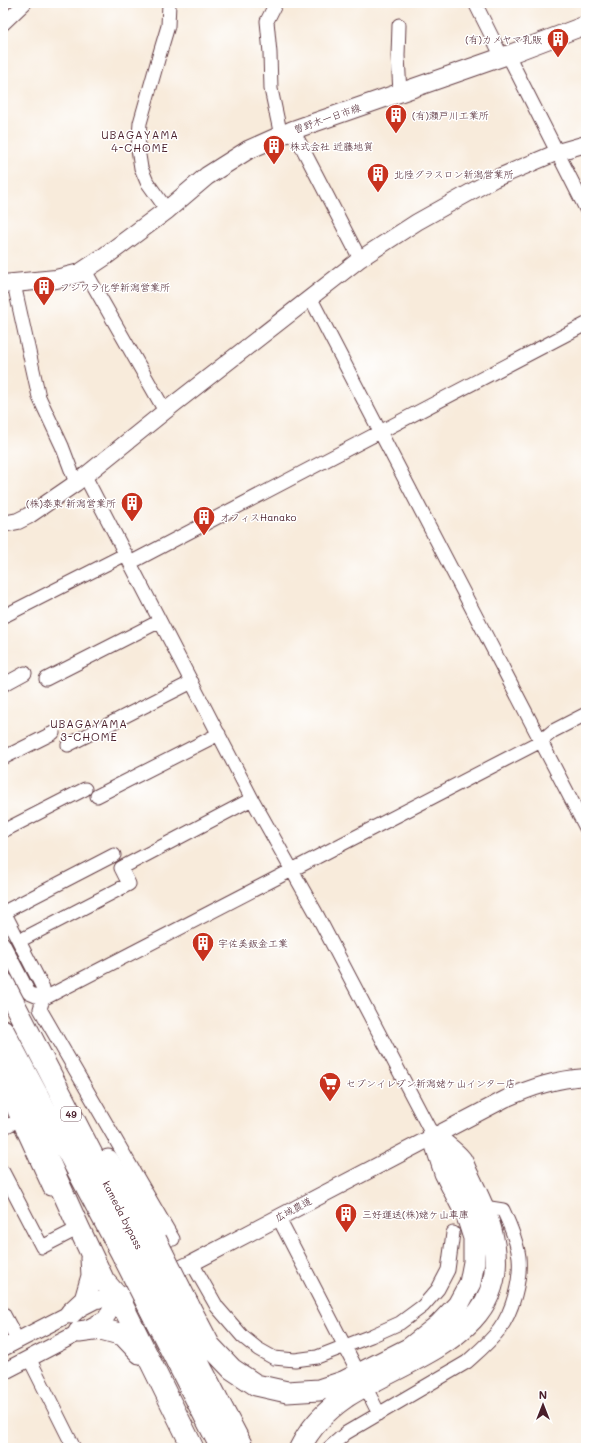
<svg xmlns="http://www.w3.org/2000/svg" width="589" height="1451" font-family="Mali,'Klee One',sans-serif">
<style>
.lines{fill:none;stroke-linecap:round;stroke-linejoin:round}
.stream{stroke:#62bee0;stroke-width:3.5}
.minor-casing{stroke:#643e45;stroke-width:15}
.tertiary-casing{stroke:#643e45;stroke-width:18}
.secondary-casing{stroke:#643e45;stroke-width:20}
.trunk-casing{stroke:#643e45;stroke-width:23}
.minor{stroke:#fff;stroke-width:13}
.tertiary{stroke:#fff;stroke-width:16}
.secondary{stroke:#fff;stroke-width:18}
.trunk{stroke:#fff;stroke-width:21}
.trunk-bridge-casing{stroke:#643e45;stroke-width:23;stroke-linecap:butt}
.trunk-bridge{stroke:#fff;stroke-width:21}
.labels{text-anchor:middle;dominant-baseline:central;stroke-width:3;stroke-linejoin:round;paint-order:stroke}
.shield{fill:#fff;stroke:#80626b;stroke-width:1}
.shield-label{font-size:9px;font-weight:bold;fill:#4a1f2b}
.poi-label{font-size:10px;fill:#4a1f2b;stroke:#fff;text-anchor:start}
.street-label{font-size:10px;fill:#4a1f2b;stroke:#fff}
.neighbourhood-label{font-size:11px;letter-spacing:1px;fill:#4a1f2b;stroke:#fff}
</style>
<rect width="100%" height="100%" fill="#fff"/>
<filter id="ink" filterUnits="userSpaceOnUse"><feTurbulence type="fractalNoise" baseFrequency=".025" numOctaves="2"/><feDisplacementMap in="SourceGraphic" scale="8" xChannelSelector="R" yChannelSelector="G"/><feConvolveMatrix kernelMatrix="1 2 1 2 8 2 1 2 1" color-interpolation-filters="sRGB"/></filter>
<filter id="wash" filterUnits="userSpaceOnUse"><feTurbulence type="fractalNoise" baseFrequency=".012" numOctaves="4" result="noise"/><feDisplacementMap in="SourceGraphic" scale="16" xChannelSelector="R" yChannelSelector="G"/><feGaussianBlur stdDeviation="0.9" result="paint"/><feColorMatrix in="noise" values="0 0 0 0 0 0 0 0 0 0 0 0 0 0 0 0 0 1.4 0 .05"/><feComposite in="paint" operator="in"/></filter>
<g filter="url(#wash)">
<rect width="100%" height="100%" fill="#f8ebdb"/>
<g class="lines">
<path class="stream" d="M3 928 33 986"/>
</g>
</g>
<g filter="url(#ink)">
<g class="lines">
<g class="minor-casing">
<path id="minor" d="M276 3 267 21 270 53 271 89 281 136
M475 3 502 57
M3 24 25 3
M399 25 398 56 400 93
M508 55 586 209
M293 130 360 259
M167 210 147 182 141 168 138 149 140 123 159 56 168 26 169 3
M84 269 165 411
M14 284 39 397 62 446 76 483
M310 297 586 828
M85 476 252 799 316 913 433 1136
M130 563 586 324
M6 615 126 554
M46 679 160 621
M3 685 25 673
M68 745 192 682
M3 758 53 733
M97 796 219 734
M3 831 85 789
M3 910 43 988V999L40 1009 173 1239
M4 912 114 855
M19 941 129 884 121 868 252 799
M3 943 29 993 43 999 541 741 553 731 586 714
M3 1087 50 1189
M3 1128 18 1120
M3 1172 42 1247 79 1228 74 1222
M278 1217 355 1366
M192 1263 217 1307 243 1337 258 1349 274 1358 295 1360 317 1357 371 1336 400 1323 423 1306 438 1289 448 1270 453 1233
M3 1313 18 1341
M29 1358 74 1448
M369 1394 379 1414
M329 1448 346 1433 467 1362C478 1352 490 1342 499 1330 513 1311 521 1280 519 1257 517 1241 510 1225 503 1210L484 1207"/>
</g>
<g class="tertiary-casing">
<path id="tertiary" d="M3 524 18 521 28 516 76 483 174 404 360 259 417 222 494 179 558 152 586 144
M3 1348 96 1300 119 1298 192 1263 505 1099C532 1087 556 1079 586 1077
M3 1372 105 1319 119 1298"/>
</g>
<g class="secondary-casing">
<path id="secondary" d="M3 284 56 279 80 273 104 257 167 210 207 176 248 150 293 130 502 57 586 25"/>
</g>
<g class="trunk-casing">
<path id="trunk" d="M3 982 140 1247
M3 1030 123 1256
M3 1060 79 1228 104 1281 119 1298 193 1448
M108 1160 138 1208 156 1240
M188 1304 210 1346 232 1369 256 1385 287 1392 319 1390 343 1382 410 1348 439 1325 458 1305 470 1283 474 1262V1238L467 1216 445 1173 433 1136
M172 1312 243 1448
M71 1313 85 1300 92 1276 91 1258
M156 1321 221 1448
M79 1332 101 1329 123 1335 140 1353
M300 1448C310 1428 327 1410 346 1397 411 1355 519 1333 491 1230 486 1211 477 1194 469 1177 466 1172 464 1165 461 1160 454 1151 442 1144 434 1136"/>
</g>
<use href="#minor" class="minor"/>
<use href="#tertiary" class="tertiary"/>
<use href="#secondary" class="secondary"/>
<use href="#trunk" class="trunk"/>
<g class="trunk-bridge-casing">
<path id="trunk-bridge" d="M156 1240 188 1304
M140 1247 172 1312
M123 1256 156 1321"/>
</g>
<use href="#trunk-bridge" class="trunk-bridge"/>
</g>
</g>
<defs>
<g id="building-pin" transform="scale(1.15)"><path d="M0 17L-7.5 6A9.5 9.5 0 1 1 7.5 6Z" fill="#c8321e" stroke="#fff"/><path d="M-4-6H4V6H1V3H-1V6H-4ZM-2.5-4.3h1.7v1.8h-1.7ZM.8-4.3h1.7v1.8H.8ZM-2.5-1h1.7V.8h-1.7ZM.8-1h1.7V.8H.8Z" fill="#fff"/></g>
<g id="supermarket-pin" transform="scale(1.15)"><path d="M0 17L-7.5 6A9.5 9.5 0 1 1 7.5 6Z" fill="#c8321e" stroke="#fff"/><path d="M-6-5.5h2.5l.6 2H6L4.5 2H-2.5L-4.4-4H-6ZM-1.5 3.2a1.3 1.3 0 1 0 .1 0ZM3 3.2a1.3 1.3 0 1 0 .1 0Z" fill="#fff"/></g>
</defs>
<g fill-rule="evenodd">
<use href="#building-pin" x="558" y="39"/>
<use href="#building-pin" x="396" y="115"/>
<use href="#building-pin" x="274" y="146"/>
<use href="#building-pin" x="378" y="174"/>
<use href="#building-pin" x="44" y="287"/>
<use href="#building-pin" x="132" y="503"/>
<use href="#building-pin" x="204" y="517"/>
<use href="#building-pin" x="203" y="943"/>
<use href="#supermarket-pin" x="330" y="1083"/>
<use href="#building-pin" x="346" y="1214"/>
</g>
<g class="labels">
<rect class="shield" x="61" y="1107" width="20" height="14" rx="3"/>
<g class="shield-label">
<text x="71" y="1114">49</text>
</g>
<g class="poi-label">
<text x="542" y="39" text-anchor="end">(有)カメヤマ乳販</text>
<text x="412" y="115">(有)瀬戸川工業所</text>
<text x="290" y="146">株式会社 近藤地質</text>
<text x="394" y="174">北陸グラスロン新潟営業所</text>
<text x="60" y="287">フジワラ化学新潟営業所</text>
<text x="116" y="503" text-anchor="end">(株)泰東 新潟営業所</text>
<text x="220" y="517">オフィスHanako</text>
<text x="218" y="943">宇佐美鈑金工業</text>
<text x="346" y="1083">セブンイレブン新潟姥ケ山インター店</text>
<text x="362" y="1214">三好運送(株)姥ケ山車庫</text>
</g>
<g class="street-label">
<text transform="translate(327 118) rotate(-19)">曽野木一日市線</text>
<text transform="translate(293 1209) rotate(-28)">広域農道</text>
<text transform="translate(123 1215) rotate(63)">kameda bypass</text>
</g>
<g class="neighbourhood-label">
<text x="140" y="134">UBAGAYAMA<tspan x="140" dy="13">4-CHOME</tspan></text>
<text x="89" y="723">UBAGAYAMA<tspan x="89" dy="13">3-CHOME</tspan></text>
</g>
</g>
<rect width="589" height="1451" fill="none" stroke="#fff" stroke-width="16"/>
<g transform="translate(543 1405)" stroke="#ffffff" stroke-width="3" paint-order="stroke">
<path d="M0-3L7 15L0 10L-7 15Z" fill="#4a1f2b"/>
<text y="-6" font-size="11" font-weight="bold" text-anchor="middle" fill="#4a1f2b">N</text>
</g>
</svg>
